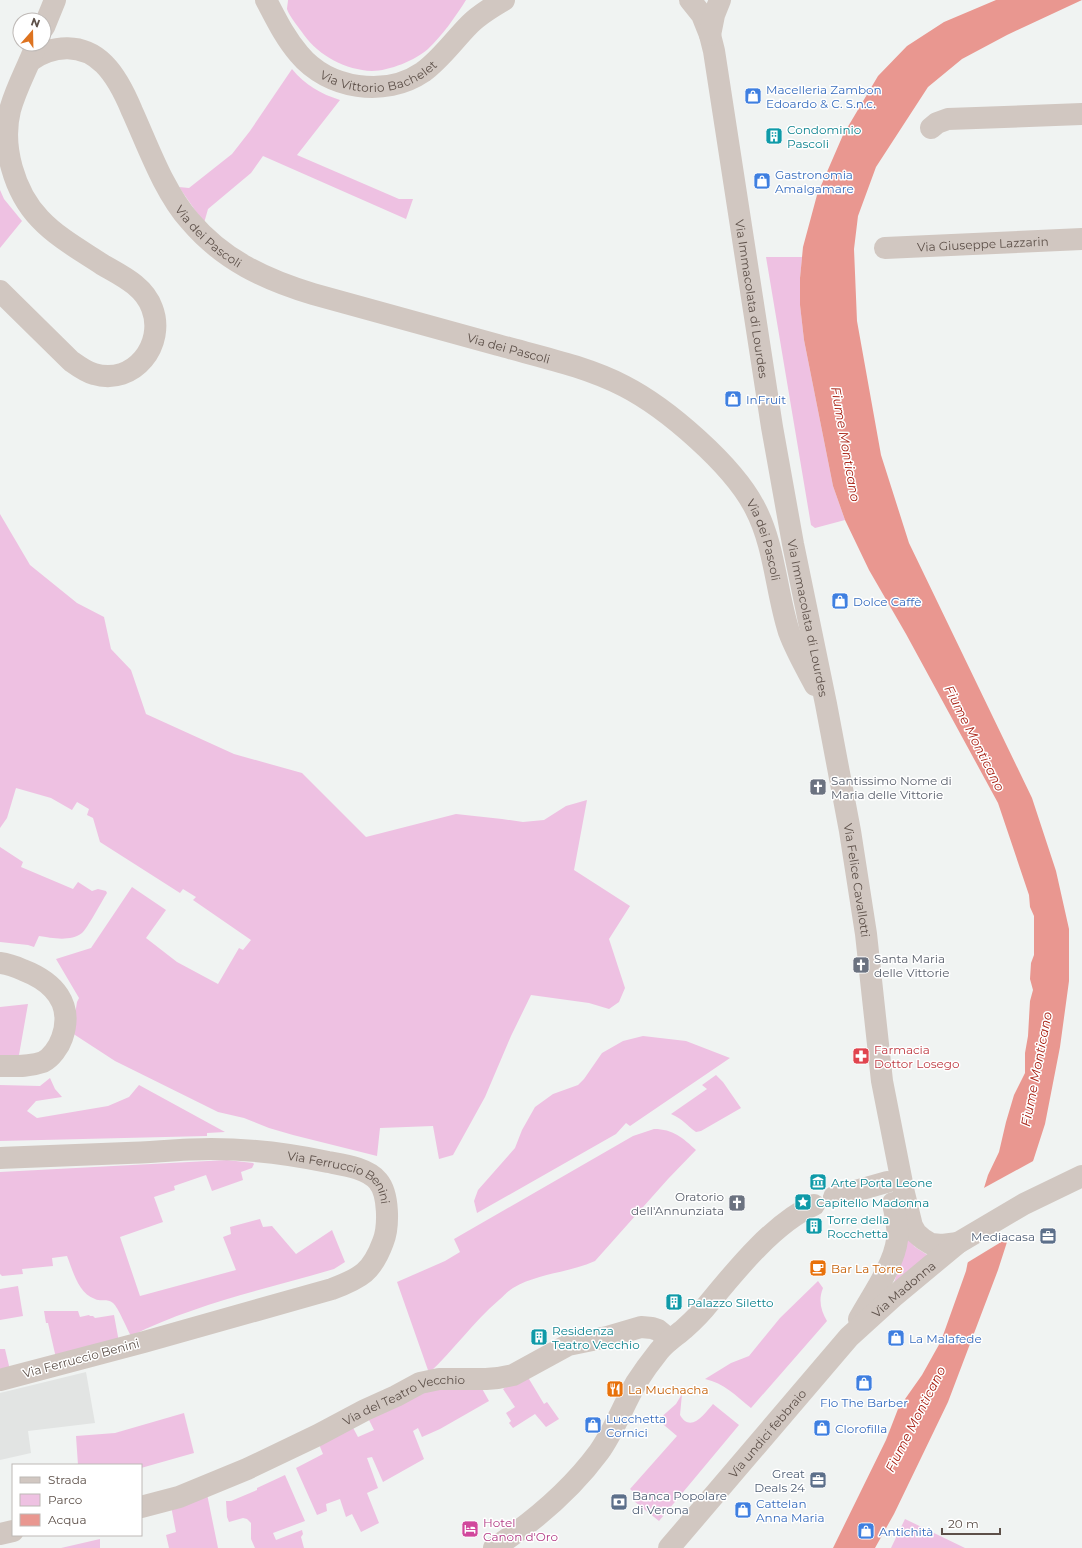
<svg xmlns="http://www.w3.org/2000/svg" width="1082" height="1548" font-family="Montserrat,sans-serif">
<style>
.education{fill:#e2e4e3}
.green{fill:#eec1e2}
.water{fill:#e99790}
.pier{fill:#f0f3f2}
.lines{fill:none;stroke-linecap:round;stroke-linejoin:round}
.minor{stroke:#d1c7c1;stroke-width:22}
.labels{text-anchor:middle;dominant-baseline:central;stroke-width:3;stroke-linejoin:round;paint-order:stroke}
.street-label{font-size:12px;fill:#5d5049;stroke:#fff}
.shop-label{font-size:12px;fill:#366cbe;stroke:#fff;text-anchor:start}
.culture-label{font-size:12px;fill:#0d838f;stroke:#fff;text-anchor:start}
.worship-label{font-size:12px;fill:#5b616d;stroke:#fff;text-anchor:start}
.health-label{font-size:12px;fill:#be3a42;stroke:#fff;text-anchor:start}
.service-label{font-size:12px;fill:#4e5e75;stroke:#fff;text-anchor:end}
.food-label{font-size:12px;fill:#c56008;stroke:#fff;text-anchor:start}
.hotel-label{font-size:12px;fill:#b23c85;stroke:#fff;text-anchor:start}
.water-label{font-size:13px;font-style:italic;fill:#a71f12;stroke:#fff}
</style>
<rect width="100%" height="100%" fill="#f0f3f2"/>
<path class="education" d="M86 1372 95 1423 28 1431 31 1453 0 1460V1393Z"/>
<path class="green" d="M288 0H466C456 16 442 36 428 49 416 60 389 71 372 71 346 70 319 56 304 35 300 29 289 16 287 9 287 7 288 2 288 0Z
M292 69C305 85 321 94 340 100L297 155 399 199H413L406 219 263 156 251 173 208 209 204 223 179 187 189 188 232 154 250 131Z
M0 190 4 199 22 221 0 248Z
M766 257H802L800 278V305L804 340 833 486 845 520 815 528 811 525Z
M0 514 30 565 77 603 104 617 111 649 131 670 146 714 234 754 302 773 366 837 456 814 502 819 523 822 544 820 566 806 587 800 574 870 630 906 609 939 625 988 619 1002 609 1009 589 1003 531 995 511 1036 485 1097 453 1155 439 1159 433 1126 380 1128 377 1156 293 1135 269 1128 244 1118 218 1112 115 1061 72 1033 77 1002 79 998 56 959 91 948 132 887 166 910 146 938 177 962 218 984 239 948 243 950 251 940 193 900 196 897 183 889 180 893 100 842 93 818 87 815 89 809 77 802 72 810 51 798 16 788 7 818 0 828Z
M0 847 23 862 21 867 73 889 78 882 92 891 98 889 106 891 107 893C102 901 87 929 82 933 70 942 52 938 39 936L34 947 28 945 0 942Z
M28 1004 19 1055H0V1007Z
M643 1036 686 1041 730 1058 630 1126 626 1123 616 1134 477 1213 474 1201 478 1190 515 1148 522 1130 535 1107 553 1094 578 1085 584 1079 602 1053 623 1041Z
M716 1075 723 1082 741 1108 701 1131 696 1132C686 1125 683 1119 671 1114L707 1089 702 1085Z
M50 1078 55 1089 62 1097 36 1101 27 1111 37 1118 108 1106 129 1097 139 1085 225 1132 207 1133V1136L0 1141V1085L40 1086Z
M654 1129C673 1129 683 1138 696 1150L668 1179 595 1261C569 1273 538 1273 513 1288 508 1291 504 1296 499 1300 473 1322 454 1350 429 1373L397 1282 445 1261 460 1252 454 1239 633 1136Z
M227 1160 253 1163 254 1164 252 1168 241 1172 243 1180 212 1191 206 1175 174 1186 175 1190 154 1197 163 1222 120 1237 140 1296 236 1270 223 1237 231 1234 230 1227 260 1219 263 1227 272 1226 296 1254 332 1230 345 1262 334 1269C266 1289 195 1304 131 1336 127 1329 118 1307 113 1303 107 1298 101 1302 95 1299 78 1293 73 1271 67 1256L52 1258 53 1266 22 1269 23 1274 2 1276 0 1274V1172Z
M907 1239H909L915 1247 929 1256 894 1283Z
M818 1281 823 1288C818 1300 821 1311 827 1321L751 1408C736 1396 724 1383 705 1379L731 1363 749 1356 780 1318Z
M18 1286 23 1316 0 1320V1289Z
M44 1311H78L80 1317 89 1315 90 1316H93L95 1318 114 1315 119 1342 56 1358 48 1323H46Z
M0 1349H5L10 1370 0 1373Z
M526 1374 544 1404 547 1402 559 1419 546 1427 535 1414 513 1428 509 1423 511 1421 506 1413 515 1407 503 1389Z
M480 1385 489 1401 440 1429 422 1437 418 1428 413 1431 424 1459 383 1482 372 1457 367 1458 378 1488 367 1493 379 1523 361 1532 352 1514 346 1517 340 1499 326 1504 327 1511 317 1515 296 1468 323 1454 318 1442 351 1424 358 1437 374 1430 368 1418 425 1386Z
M682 1394 680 1415C691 1434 705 1413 713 1404L739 1425 659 1521 634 1501 638 1496 630 1489 677 1436 658 1420 676 1404Z
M184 1413 194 1453 141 1468V1465H78L76 1436 115 1433Z
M285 1475 305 1521 273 1533 276 1540 302 1530 303 1534 301 1537 304 1548H255L251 1539V1523L247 1519 243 1518 229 1522 227 1517 226 1501H231L257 1490V1488Z
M207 1494 218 1548H169L166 1535 176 1532 171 1506Z
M905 1519 965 1548H891Z
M100 1539V1548H61Z"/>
<path class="water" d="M996 0H1082L1007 35 962 59 928 87 876 167 858 216 854 249 857 321 881 455 909 543 1032 798 1056 871 1069 929V981L1060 1047 1045 1124 998 1270 948 1402 894 1514 875 1548H833L886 1440 898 1409 922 1375 941 1341 966 1271 980 1201 988 1175 999 1152 1006 1122 1014 1095 1025 1073V1053L1028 1036 1030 1001 1033 990 1030 979 1031 963 1034 955V916L1030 907 1029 895 998 803 906 634 869 570 845 520 833 486 804 340 800 305V278L803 247 817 195 843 135 878 76 907 46 944 22Z"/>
<path class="pier" d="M1035 1160 1011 1236 965 1264 982 1189Z"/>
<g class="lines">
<g class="minor">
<path id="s1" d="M266 0C276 19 285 38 299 54 328 89 385 98 423 72 441 59 454 40 470 24 480 14 492 7 504 0"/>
<path id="s2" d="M690 0 702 15 710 35 714 51 772 427 793 544 826 704 850 831 866 934 882 1081 904 1193 912 1226 916 1233 923 1239 931 1244 942 1245 958 1243"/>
<path d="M44 27 55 0"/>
<path d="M710 35 714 15 720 0"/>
<path id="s3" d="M30 61C53 44 83 43 104 64 117 77 125 94 132 111 148 146 164 192 190 221 223 260 266 280 313 294 375 311 437 328 498 345 541 357 585 366 624 386 667 408 733 465 755 508 775 546 776 592 789 632 796 651 806 668 815 685"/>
<path d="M931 128 937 123 948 119 1082 114"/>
<path id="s4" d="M885 248 1082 239"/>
<path d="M0 291 71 361C78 366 86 372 94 374 134 386 166 344 152 308 144 286 122 276 103 265 82 251 58 238 40 219 14 192 1 146 10 110 16 88 27 69 35 48"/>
<path d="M0 963C8 964 16 967 23 970 54 982 74 1004 62 1038 59 1047 51 1058 43 1062 29 1067 14 1066 0 1066"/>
<path id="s5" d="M0 1158C42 1156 84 1155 127 1153 155 1152 183 1149 211 1149 250 1149 290 1154 328 1162 344 1165 367 1168 378 1181 389 1194 389 1227 383 1242 372 1272 361 1278 332 1289L144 1342 0 1380"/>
<path d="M834 1197 887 1182"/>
<path d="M859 1319C871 1297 894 1265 897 1240 899 1228 895 1215 893 1203"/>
<path id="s6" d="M141 1507 179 1497 247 1469 318 1435 365 1410 396 1396 420 1383 439 1379H486L498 1378 513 1375 568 1345 607 1337 641 1327 652 1328 658 1330 670 1340"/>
<path d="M0 1534 13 1531"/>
<path d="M494 1548C533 1522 571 1490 599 1452 614 1431 623 1406 636 1383 643 1372 651 1361 659 1351 666 1342 676 1336 684 1329 693 1321 702 1312 709 1303 736 1270 775 1222 814 1205"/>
<path id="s7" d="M669 1548 849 1337 893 1297 958 1243 1024 1204 1082 1176"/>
</g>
</g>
<defs>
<g id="shop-square" transform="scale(0.9)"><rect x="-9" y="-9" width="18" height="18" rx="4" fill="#3f7fe0" stroke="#fff"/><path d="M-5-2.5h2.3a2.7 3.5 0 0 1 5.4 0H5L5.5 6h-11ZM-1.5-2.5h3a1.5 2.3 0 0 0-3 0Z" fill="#fff"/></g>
<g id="building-square" transform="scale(0.9)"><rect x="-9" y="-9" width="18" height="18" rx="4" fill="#0f9aa8" stroke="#fff"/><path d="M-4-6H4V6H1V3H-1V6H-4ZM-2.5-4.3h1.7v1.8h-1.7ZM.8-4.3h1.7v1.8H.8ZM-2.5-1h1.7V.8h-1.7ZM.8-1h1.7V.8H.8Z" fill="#fff"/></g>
<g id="church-square" transform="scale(0.9)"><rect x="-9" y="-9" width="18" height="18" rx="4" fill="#6b7280" stroke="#fff"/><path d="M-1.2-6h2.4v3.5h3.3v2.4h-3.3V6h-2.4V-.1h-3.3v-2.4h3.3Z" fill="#fff"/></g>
<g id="pharmacy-square" transform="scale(0.9)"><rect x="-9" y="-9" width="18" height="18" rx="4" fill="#e0444e" stroke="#fff"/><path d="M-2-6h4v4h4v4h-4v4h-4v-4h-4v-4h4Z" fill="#fff"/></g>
<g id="museum-square" transform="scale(0.9)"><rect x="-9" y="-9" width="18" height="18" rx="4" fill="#0f9aa8" stroke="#fff"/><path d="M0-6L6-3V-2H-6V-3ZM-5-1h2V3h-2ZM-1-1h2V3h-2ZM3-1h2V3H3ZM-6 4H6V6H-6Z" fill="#fff"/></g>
<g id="sight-square" transform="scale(0.9)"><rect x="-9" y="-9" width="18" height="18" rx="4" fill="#0f9aa8" stroke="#fff"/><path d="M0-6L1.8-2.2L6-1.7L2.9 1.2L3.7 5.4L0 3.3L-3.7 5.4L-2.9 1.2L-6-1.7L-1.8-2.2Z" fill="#fff"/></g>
<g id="office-square" transform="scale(0.9)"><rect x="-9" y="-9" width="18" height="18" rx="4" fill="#5c6f8a" stroke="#fff"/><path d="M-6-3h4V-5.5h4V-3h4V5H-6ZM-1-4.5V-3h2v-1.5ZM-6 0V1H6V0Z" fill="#fff"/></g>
<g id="cafe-square" transform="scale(0.9)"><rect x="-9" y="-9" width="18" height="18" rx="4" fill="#e8710a" stroke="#fff"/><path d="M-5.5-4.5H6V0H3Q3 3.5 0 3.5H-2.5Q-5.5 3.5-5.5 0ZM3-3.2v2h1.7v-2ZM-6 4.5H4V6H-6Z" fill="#fff"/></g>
<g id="restaurant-square" transform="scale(0.9)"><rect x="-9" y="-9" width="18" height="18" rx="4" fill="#e8710a" stroke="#fff"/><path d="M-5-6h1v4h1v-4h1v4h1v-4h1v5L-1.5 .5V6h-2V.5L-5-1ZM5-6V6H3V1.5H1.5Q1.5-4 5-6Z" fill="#fff"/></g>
<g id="bank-square" transform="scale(0.9)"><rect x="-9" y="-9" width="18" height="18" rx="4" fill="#5c6f8a" stroke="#fff"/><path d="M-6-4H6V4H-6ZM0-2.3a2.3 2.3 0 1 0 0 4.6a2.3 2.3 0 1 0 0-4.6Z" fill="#fff"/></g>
<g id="hotel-square" transform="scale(0.9)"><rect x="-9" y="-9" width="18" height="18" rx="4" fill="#d1479c" stroke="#fff"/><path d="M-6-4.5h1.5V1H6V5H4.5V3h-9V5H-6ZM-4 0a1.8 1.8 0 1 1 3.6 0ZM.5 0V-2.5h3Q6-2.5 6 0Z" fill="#fff"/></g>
</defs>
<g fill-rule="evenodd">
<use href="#shop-square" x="753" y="96"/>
<use href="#building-square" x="774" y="136"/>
<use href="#shop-square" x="762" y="181"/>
<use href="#shop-square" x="733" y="399"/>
<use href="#shop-square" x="840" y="601"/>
<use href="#church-square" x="818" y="787"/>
<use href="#church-square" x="861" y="965"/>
<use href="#pharmacy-square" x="861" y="1056"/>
<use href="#museum-square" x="818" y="1182"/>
<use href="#sight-square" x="803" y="1202"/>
<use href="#church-square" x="737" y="1203"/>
<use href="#building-square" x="814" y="1226"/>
<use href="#office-square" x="1048" y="1236"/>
<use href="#cafe-square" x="818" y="1268"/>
<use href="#building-square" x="674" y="1302"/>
<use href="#building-square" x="539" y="1337"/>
<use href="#shop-square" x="896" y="1338"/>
<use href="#shop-square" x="864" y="1383"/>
<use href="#restaurant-square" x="615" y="1389"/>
<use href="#shop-square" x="593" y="1425"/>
<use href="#shop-square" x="822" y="1428"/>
<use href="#office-square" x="818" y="1480"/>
<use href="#bank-square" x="619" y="1502"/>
<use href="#shop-square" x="743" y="1510"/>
<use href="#hotel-square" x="470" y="1529"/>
<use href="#shop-square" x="866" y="1531"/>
</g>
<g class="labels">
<g class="street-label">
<text stroke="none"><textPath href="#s1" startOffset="154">Via Vittorio Bachelet</textPath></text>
<text stroke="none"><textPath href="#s3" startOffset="285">Via dei Pascoli</textPath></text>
<text stroke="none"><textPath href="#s4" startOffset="98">Via Giuseppe Lazzarin</textPath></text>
<text stroke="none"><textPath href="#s2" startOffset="308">Via Immacolata di Lourdes</textPath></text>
<text stroke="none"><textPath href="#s3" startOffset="609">Via dei Pascoli</textPath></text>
<text stroke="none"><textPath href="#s3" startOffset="945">Via dei Pascoli</textPath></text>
<text stroke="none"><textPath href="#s2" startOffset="632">Via Immacolata di Lourdes</textPath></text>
<text stroke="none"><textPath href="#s2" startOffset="899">Via Felice Cavallotti</textPath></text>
<text stroke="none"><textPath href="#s5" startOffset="348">Via Ferruccio Benini</textPath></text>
<text stroke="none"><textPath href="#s7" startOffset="350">Via Madonna</textPath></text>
<text transform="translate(81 1358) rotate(-15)">Via Ferruccio Benini</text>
<text stroke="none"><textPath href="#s6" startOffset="286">Via del Teatro Vecchio</textPath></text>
<text stroke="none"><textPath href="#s7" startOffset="151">Via undici febbraio</textPath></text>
</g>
<g class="shop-label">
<text x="766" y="89">Macelleria Zambon<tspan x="766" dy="14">Edoardo &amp; C. S.n.c.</tspan></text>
<text x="775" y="174">Gastronomia<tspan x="775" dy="14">Amalgamare</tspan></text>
<text x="746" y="399">InFruit</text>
<text x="853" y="601">Dolce Caffè</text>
<text x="909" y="1338">La Malafede</text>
<text x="864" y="1402" text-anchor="middle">Flo The Barber</text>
<text x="606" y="1418">Lucchetta<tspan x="606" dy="14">Cornici</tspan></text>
<text x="835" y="1428">Clorofilla</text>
<text x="756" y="1503">Cattelan<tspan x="756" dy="14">Anna Maria</tspan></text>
<text x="879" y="1531">Antichità</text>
</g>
<g class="culture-label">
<text x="787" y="129">Condominio<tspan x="787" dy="14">Pascoli</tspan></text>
<text x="831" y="1182">Arte Porta Leone</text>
<text x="816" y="1202">Capitello Madonna</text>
<text x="827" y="1219">Torre della<tspan x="827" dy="14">Rocchetta</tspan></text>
<text x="687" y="1302">Palazzo Siletto</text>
<text x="552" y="1330">Residenza<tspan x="552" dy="14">Teatro Vecchio</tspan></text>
</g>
<g class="worship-label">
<text x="831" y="780">Santissimo Nome di<tspan x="831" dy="14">Maria delle Vittorie</tspan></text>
<text x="874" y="958">Santa Maria<tspan x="874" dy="14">delle Vittorie</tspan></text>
<text x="724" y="1196" text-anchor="end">Oratorio<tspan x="724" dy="14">dell'Annunziata</tspan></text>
</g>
<g class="health-label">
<text x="874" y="1049">Farmacia<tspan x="874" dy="14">Dottor Losego</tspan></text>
</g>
<g class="service-label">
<text x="1035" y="1236">Mediacasa</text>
<text x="805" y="1473">Great<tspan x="805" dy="14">Deals 24</tspan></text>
<text x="632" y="1495" text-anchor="start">Banca Popolare<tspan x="632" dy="14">di Verona</tspan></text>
</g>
<g class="food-label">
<text x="831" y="1268">Bar La Torre</text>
<text x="628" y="1389">La Muchacha</text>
</g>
<g class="hotel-label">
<text x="483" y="1522">Hotel<tspan x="483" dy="14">Canon d'Oro</tspan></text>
</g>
<g class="water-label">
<text transform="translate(846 444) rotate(80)">Fiume Monticano</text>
<text transform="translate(975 738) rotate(63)">Fiume Monticano</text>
<text transform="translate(1036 1069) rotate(-79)">Fiume Monticano</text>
<text transform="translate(915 1419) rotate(-63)">Fiume Monticano</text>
</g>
</g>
<rect x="12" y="1464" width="130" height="72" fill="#ffffff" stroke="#beb9b6"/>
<rect x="20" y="1477" width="20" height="6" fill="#d1c7c1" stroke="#beb9b6"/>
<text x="48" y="1484" font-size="12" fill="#5d5049">Strada</text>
<rect x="20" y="1494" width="20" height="12" fill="#eec1e2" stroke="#beb9b6"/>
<text x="48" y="1504" font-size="12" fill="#5d5049">Parco</text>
<rect x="20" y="1514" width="20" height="12" fill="#e99790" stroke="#beb9b6"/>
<text x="48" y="1524" font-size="12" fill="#5d5049">Acqua</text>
<g transform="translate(32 32) rotate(20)"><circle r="19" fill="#ffffff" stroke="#beb9b6"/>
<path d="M0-3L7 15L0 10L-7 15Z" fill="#dd7320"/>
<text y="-6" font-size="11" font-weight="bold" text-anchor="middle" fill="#5d5049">N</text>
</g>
<path d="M942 1528v6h58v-6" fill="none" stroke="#5d5049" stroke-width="2"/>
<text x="948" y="1528" font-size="12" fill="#5d5049" stroke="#ffffff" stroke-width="3" paint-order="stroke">20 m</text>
</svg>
